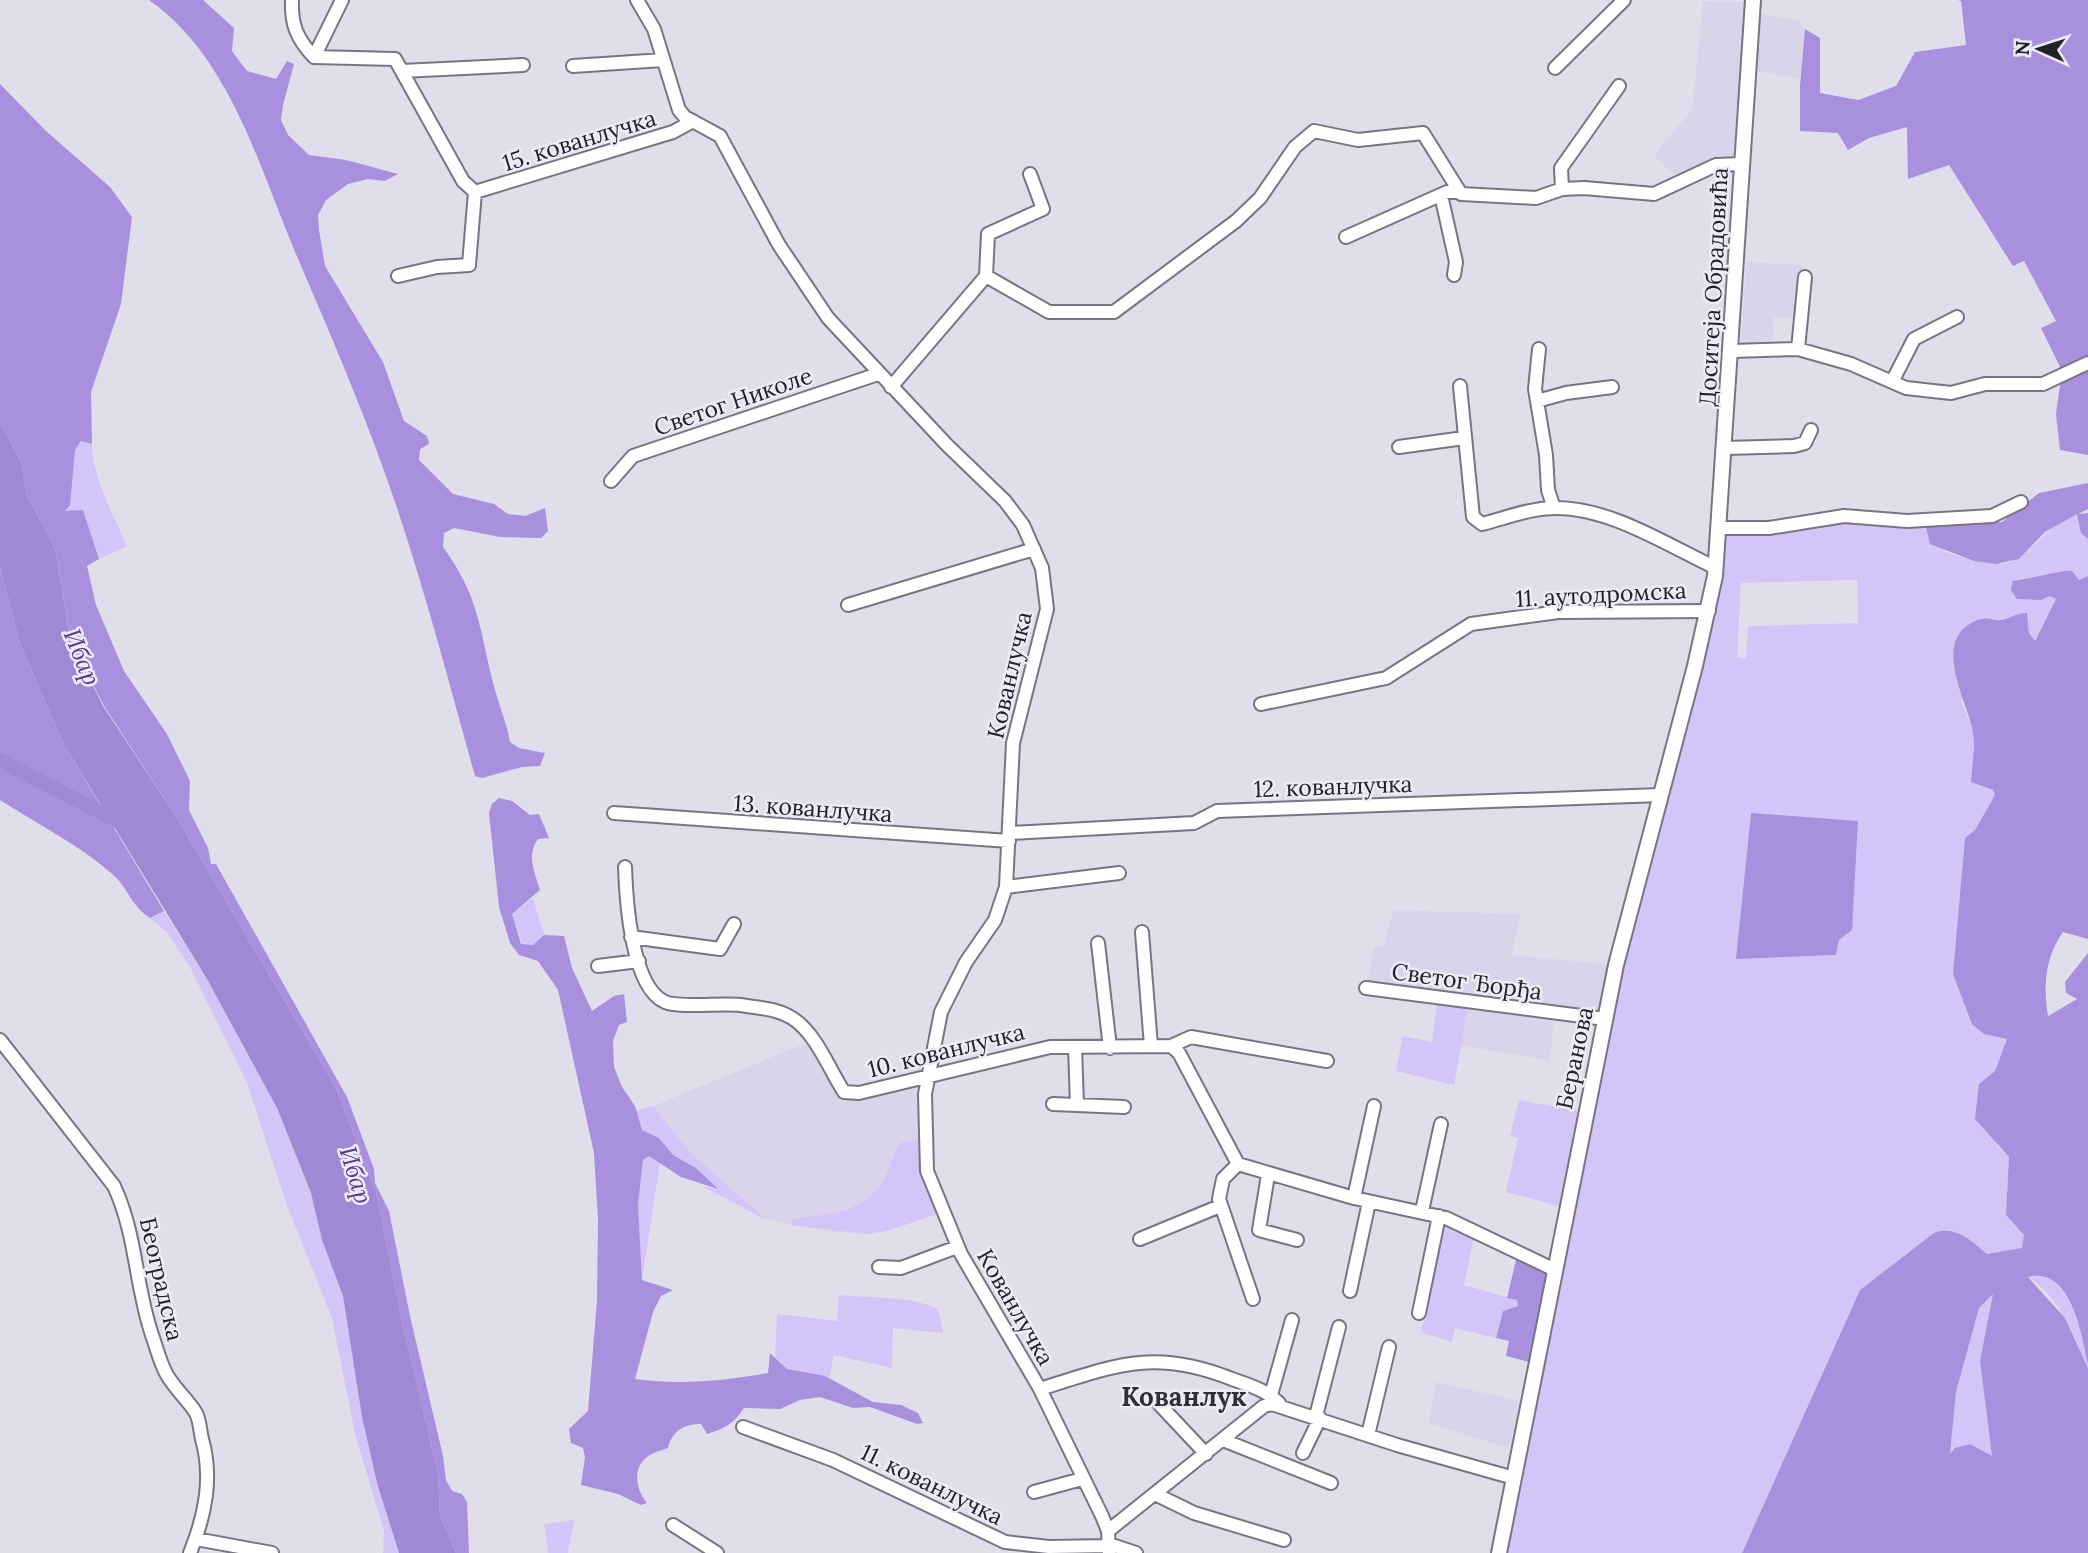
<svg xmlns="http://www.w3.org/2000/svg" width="2088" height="1553" font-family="Lora,serif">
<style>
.built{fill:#dad4ea}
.green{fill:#d3c5f7;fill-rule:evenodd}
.forest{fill:#a890de;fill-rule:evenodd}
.water{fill:#a088d5}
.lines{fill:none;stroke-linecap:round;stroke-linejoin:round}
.river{stroke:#a088d5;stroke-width:14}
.minor-casing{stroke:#787582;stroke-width:16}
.major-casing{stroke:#787582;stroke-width:18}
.minor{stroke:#fff;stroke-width:12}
.major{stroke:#fff;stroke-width:14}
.labels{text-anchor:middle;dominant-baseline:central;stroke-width:5;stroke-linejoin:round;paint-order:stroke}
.street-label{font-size:23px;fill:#222126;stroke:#eeebf9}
.water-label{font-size:24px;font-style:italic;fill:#593691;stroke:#eeebf9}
.quarter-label{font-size:26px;font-weight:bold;fill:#312e39;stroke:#eeebf9}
</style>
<rect width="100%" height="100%" fill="#e1deec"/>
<path class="built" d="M1703 1 1753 2V13L1798 20 1805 29 1801 79 1750 70 1743 164 1681 181 1654 156 1692 109Z
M1746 262 1802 265 1800 318 1774 317 1771 350H1741Z
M1393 910 1521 914 1512 955 1616 965 1605 1019 1556 1014 1549 1060 1461 1046 1469 1003 1366 988 1374 946 1383 947Z
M813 1040 844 1092 927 1078 910 1224 868 1234 834 1232 765 1219 689 1151 653 1106Z
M1436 1382 1529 1403 1519 1451 1428 1423Z"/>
<path class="green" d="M81 441 92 444C92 478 114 516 127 546L99 559 83 510 64 512 75 450Z
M2078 514 2081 533 2088 539V576L2079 580 2074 574H2045L2013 581 2017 599 2041 600 2050 596 2057 599 2034 641 2029 633V623L1994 620 1961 701 1973 731V750L1995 795 1975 830 1965 839 1984 1034 2007 1039 1995 1071 1979 1084 1996 1144 2009 1157 2006 1215 2024 1235 2022 1249 1987 1254C1971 1240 1956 1225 1934 1234L1860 1290 1742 1553H1499L1566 1208 1506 1192 1518 1138 1510 1136 1519 1100 1585 1112 1721 528 1844 516 1924 520 1945 552C1966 558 2000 572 2020 557 2044 540 2046 527 2078 514ZM1857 580 1858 623 1748 626 1746 658 1737 657 1741 583ZM1751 813 1852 930 1839 940 1836 955 1737 959Z
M533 898 544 935 533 945 522 944 512 914Z
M164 911 207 979 277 1108 311 1193 322 1240 343 1296 362 1417 377 1483 399 1553H383L384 1531 355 1434 332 1318 286 1203 247 1083 191 969 167 932 150 918Z
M1438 998 1469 1002 1454 1085 1396 1071 1403 1036 1432 1042Z
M653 1106 689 1151 765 1219 702 1186 717 1189 696 1168 673 1155 659 1138 642 1130 635 1111Z
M925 1137 943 1212 887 1231 868 1234 791 1225 793 1219C825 1214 862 1214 882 1183 890 1171 890 1155 900 1143Z
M648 1155 660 1162 642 1281 638 1204 643 1160Z
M1439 1216 1475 1232 1464 1285 1517 1300 1518 1307 1503 1311 1496 1338 1455 1328 1452 1342 1421 1332 1425 1316 1419 1313Z
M2033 1275C2042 1276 2052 1277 2059 1284 2078 1302 2087 1343 2088 1368 2073 1335 2060 1297 2027 1276Z
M1994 1293 1980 1361 1992 1457 1950 1455 1956 1392 1964 1362 1979 1308Z
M839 1295C869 1298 913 1296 938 1309L943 1333 893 1328 892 1368 834 1355 829 1379 786 1369 775 1357 777 1314 837 1321Z
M574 1520 568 1553H548L544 1524Z"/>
<path class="forest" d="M149 0H203L234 28 232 51 247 71 276 79 287 61 294 64 283 105 281 120 288 135 309 155 346 160 398 174 385 181 368 179 348 184 326 200 318 215 319 230 325 266 383 362 404 421 427 436 429 444 420 449 419 460 453 494 494 504 508 514 525 516 545 508 548 531 541 538 500 537 454 528 444 533 443 547C478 595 479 625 492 679 497 700 506 720 510 742L519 748 545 753 540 766 522 767 482 778 475 776C451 690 428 602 400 517 370 425 331 336 293 247 258 162 227 54 149 0Z
M1958 0H2088V455L2060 450 2056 414 2062 371 2041 328 2056 321 2024 261 2013 266 1949 165 1908 179 1907 127 1869 138 1848 150 1838 133 1800 131V86L1805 29 1820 38V93L1858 100 1896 86 1915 52 1966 45 1961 1Z
M0 84 46 131 110 187 132 217 121 304 91 392 92 444 81 441 75 450 70 505 65 511 83 510 99 559 87 566 96 605 124 671 167 734 190 781 189 810 208 848 211 864H216L347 1097 374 1169 375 1183 389 1211 410 1316 443 1456 446 1480 452 1491 462 1494 467 1502 469 1553H456L440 1515 438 1473 404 1332 376 1192 336 1088 177 818 104 706 70 639 55 548 27 495 21 462 0 422Z
M2088 483V509L2078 514 2088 513V539L2081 533 2077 514 2045 532 2019 559 1996 564 1974 561 1930 544 1926 527 1938 521 2002 522 2039 493Z
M0 568 21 646 64 745 164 911 150 918C130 905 129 888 111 873 78 844 37 824 0 800Z
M2064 571H2072L2079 580 2088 576V939L2063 932C2045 957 2043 987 2048 1016L2077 999 2066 993 2065 982 2088 953V1364C2082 1335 2071 1265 2028 1277L2065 1318 2088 1368V1553H1742L1860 1290 1934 1233C1956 1225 1971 1241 1987 1254L2022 1248 2024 1235 2006 1215 2009 1157 1975 1119 1979 1084 1995 1071 2007 1039 1984 1034 1972 1024 1953 974 1965 838 1975 830 1995 795 1993 790 1971 782C1972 765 1976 745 1972 728 1965 696 1929 635 1981 619 1988 617 1995 621 2002 620 2011 618 2016 613 2027 613L2029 633 2035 641 2056 599 2050 596 2041 600 2017 599 2011 590 2013 581ZM1993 1294 1980 1361 1992 1456 1970 1444 1955 1448 1950 1454 1956 1392 1979 1308Z
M499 798 512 801 530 815 539 814 549 838 538 839C526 855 535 873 540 890L512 914 521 944 533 945 544 935 564 936 572 968 592 1011 614 996 624 994 627 1022 619 1025 613 1041 614 1067 622 1087 635 1106 642 1130 659 1138 673 1155 696 1168 718 1189 681 1177 649 1156 643 1160 638 1204 642 1280 673 1290 661 1296 653 1312 635 1379C679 1385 724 1381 768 1373L770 1353 787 1369 825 1376 873 1402 901 1405 918 1413 923 1423 917 1424 870 1407 853 1408 820 1397 800 1400 780 1409 744 1408C733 1424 726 1428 707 1434L701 1424C684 1424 672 1431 668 1448 663 1450 657 1451 652 1454 631 1464 635 1489 647 1503L641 1505 618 1494 581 1485 585 1457 583 1448 571 1443 569 1429 588 1411 597 1300 598 1220 594 1153 558 990 538 961 519 955 510 943 499 907 489 813 492 804Z
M1751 813 1858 821 1852 930 1839 940 1836 955 1736 959Z
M1518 1252 1555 1270 1536 1364 1506 1356 1509 1341 1496 1338 1503 1311 1518 1306 1517 1300 1507 1298Z"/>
<path class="water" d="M0 422 21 462 27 495 55 548 70 639 103 706 177 818 336 1088 376 1192 404 1332 438 1473 440 1515 456 1553H399L377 1483 362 1417 343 1296 322 1240 311 1193 277 1108 207 979 64 745 21 646 0 568Z"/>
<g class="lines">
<path class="river" d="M0 760 123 824"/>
<g class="minor-casing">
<path id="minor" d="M292 0C291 25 297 39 314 57L395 59 463 181 475 192 673 132 693 121
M637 0 654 29 679 110 685 117 720 136 779 245 828 318 947 445 1005 501 1023 525 1042 568 1047 609 1013 743 1006 887 995 920 966 962 941 1012 925 1094 927 1171 961 1254 1040 1389 1102 1516 1108 1531 1109 1553
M314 57 342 0
M573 66 663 60
M1555 68 1624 0
M402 71 523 65
M1562 189 1561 168 1619 86
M1441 195 1456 262 1454 275
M1346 237 1447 192H1457
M398 276 437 267 469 265 475 192
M986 276 988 234 1043 209 1030 174
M1539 349 1535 389 1546 455 1548 490 1554 508
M1798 349 1805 277
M1732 351 1798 349 1851 364 1906 388 1951 393 1985 384H2043L2088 363
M1892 382 1914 339 1957 317
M1460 386 1473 517 1482 524C1506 518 1530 508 1556 508 1611 508 1667 545 1716 568
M891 387 986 276 1049 312H1114L1236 221 1260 198 1295 147 1314 131 1358 140 1423 133 1461 194 1536 198 1562 189 1584 188 1654 194 1716 165 1743 164
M1537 401 1566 393 1612 387
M1399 447 1464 438
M1726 448 1794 446 1805 443 1811 430
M611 481 633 456 878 374
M1721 528H1769L1844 516 1907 521 1992 516 2021 502
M848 605 1034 549
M1261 704 1386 678 1471 624 1558 612 1709 611
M614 813 1009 841
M1010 833 1194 823 1217 811 1660 795
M625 867C626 898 631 987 665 1002 678 1008 722 1003 740 1005 758 1008 776 1008 792 1018 816 1033 829 1069 844 1092L859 1093 1050 1047 1171 1046 1179 1053 1238 1164 1354 1198 1446 1218 1555 1270
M1006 887 1119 873
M1142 932 1151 1046
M631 937 720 949 734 924
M1098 943 1110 1048
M598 966 639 961
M1366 988 1605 1019
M0 1040 114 1186C137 1236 135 1285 152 1335 157 1349 160 1363 167 1375 175 1389 188 1400 196 1413 200 1421 200 1431 202 1439 213 1478 205 1516 190 1553
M1171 1046 1191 1037 1327 1061
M1075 1047 1077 1105
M1053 1104 1124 1107
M1238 1164 1223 1179 1219 1199 1253 1299
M1268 1175 1259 1230 1297 1240
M1354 1198 1374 1106
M1422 1211 1441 1124
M1140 1239 1220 1206
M879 1267 901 1268 957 1247
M1350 1291 1369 1202
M1419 1313 1439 1216
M1040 1389C1116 1365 1154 1348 1232 1379 1249 1385 1266 1390 1279 1403
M1271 1395 1292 1320
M1159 1404 1206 1454
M1316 1416 1339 1327
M743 1427 833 1460 1005 1542 1049 1547 1109 1546
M1368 1435 1389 1347
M1223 1440 1331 1483
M1303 1453 1320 1418
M1034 1492 1082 1479
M1155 1494 1194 1513 1284 1540
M673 1525 717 1553
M1108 1531 1264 1406 1272 1404 1397 1445 1514 1478
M196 1539 272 1553
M1109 1544 1136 1553"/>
</g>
<g class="major-casing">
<path id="major" d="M1499 1553 1616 965 1695 666 1715 576 1753 0"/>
</g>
<use href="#minor" class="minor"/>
<use href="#major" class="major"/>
</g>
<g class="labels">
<g class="street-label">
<text transform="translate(579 140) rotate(-17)">15. кованлучка</text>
<text transform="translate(1713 287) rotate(-87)">Доситеја Обрадовића</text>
<text transform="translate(733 401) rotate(-19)">Светог Николе</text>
<text transform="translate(1601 594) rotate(-3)">11. аутодромска</text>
<text transform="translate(1009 675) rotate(-77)">Кованлучка</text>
<text transform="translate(1333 786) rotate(-2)">12. кованлучка</text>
<text transform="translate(813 808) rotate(4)">13. кованлучка</text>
<text transform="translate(1467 981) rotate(8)">Светог Ђорђа</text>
<text transform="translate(946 1050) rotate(-14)">10. кованлучка</text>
<text transform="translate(1574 1058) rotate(-78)">Беранова</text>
<text transform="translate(162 1279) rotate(77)">Београдска</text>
<text transform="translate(1016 1307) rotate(60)">Кованлучка</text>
<text transform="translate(932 1484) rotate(26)">11. кованлучка</text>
</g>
<g class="water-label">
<text transform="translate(82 657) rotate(68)">Ибар</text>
<text transform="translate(356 1175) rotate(73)">Ибар</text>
</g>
<g class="quarter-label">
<text x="1184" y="1396">Кованлук</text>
</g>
</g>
<g transform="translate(2039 49) rotate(273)" stroke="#eeebf9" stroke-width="5" paint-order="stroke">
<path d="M0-5L12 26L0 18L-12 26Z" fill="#222126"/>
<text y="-10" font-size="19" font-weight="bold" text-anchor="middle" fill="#222126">N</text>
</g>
</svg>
